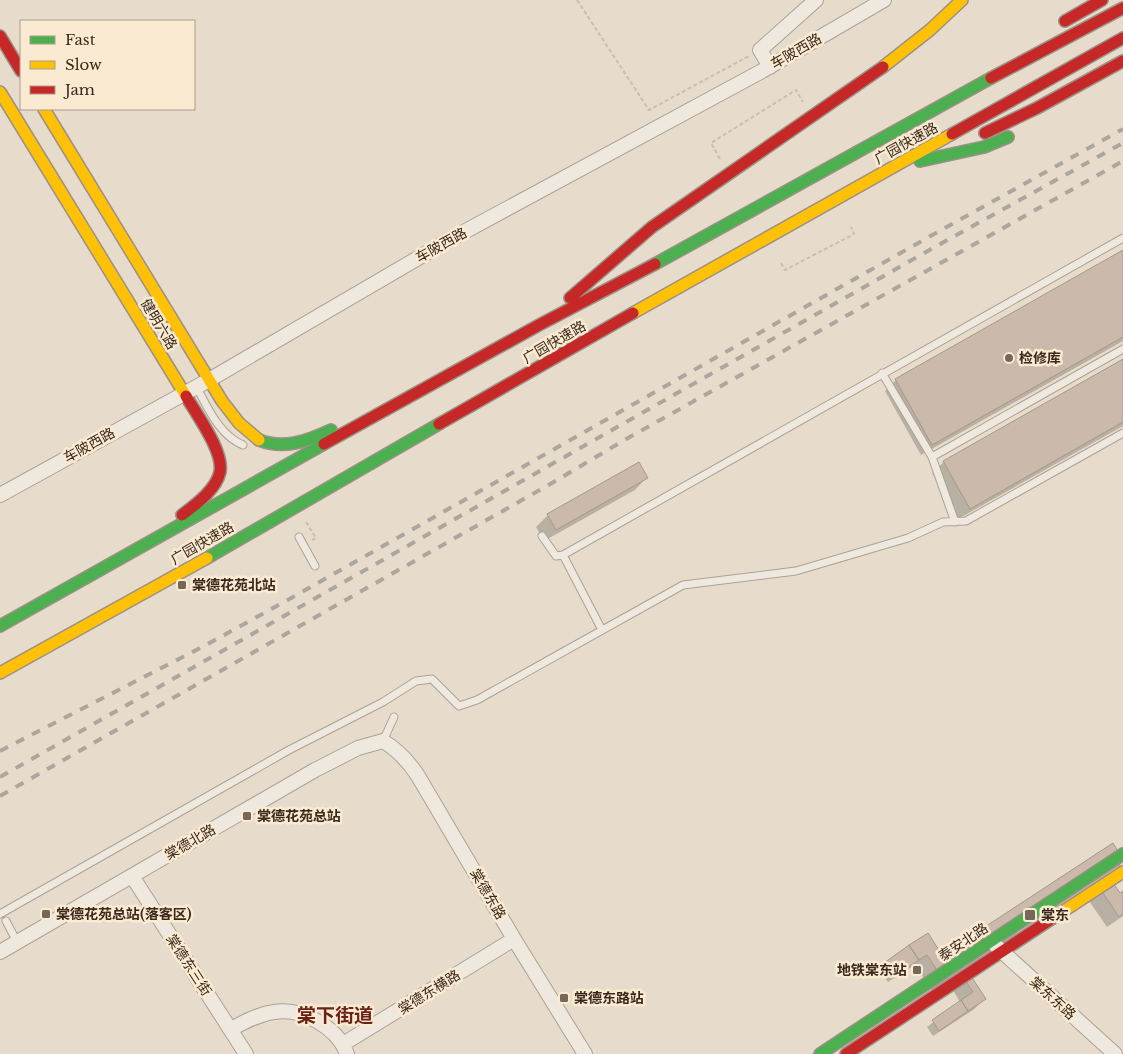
<svg xmlns="http://www.w3.org/2000/svg" width="1123" height="1054" font-family="'Libre Baskerville','Noto Sans SC',serif">
<style>
.shadow{fill:#0003}
.building{fill:#cbb9ac;stroke:#a7978a}
.lines{fill:none;stroke-linecap:round;stroke-linejoin:round}
.lane-casing{stroke:#aca195;stroke-width:9}
.street-casing{stroke:#aca195;stroke-width:16}
.fast-casing{stroke:#9b9185;stroke-width:14}
.slow-casing{stroke:#9b9185;stroke-width:14}
.jam-casing{stroke:#9b9185;stroke-width:14}
.path{stroke:#c7bfb5;stroke-width:2;stroke-dasharray:4 2.5;stroke-linecap:butt}
.lane{stroke:#eee8de;stroke-width:7}
.street{stroke:#eee8de;stroke-width:14}
.fast{stroke:#4caf50;stroke-width:11}
.slow{stroke:#ffc107;stroke-width:11}
.jam{stroke:#c62828;stroke-width:11}
.rail{stroke:#ada69e;stroke-width:4;stroke-dasharray:9 9;stroke-linecap:butt}
.poi-dot{fill:#776759;stroke:#f9ead1;stroke-width:2}
.labels{text-anchor:middle;dominant-baseline:central;stroke-width:5;stroke-linejoin:round;paint-order:stroke}
.street-label{font-size:14px;fill:#3b281c;stroke:#f9ead1}
.poi-label{font-size:14px;font-weight:bold;fill:#3b281c;stroke:#f9ead1;text-anchor:start}
.district-label{font-size:19px;font-weight:bold;fill:#6c2217;stroke:#f9ead1}
</style>
<rect width="100%" height="100%" fill="#e7dccb"/>
<path class="shadow" d="M1123 251V341L921 455 885 391 896 380Z
M1123 360V426L958 519 932 473 944 462Z
M646 478 635 490 544 541 536 527 548 515Z
M1112 882 1120 895 1123 893V916L1107 927 1087 898 970 975 985 999 973 1010 933 1036 927 1027 960 1002 951 987 936 997 915 965 888 982 879 969 911 945 942 957Z"/>
<path class="building" d="M1123 250V337L932 445 895 379Z
M1123 359V422L970 509 943 461Z
M639 462 648 478 556 530 547 514Z
M1113 843 1123 859 1111 880 1120 893 1123 891V914L1119 917 1099 887 969 973 986 999 968 1011 961 1000 973 992 963 977 948 987 927 955 919 960 909 945 928 933 942 955Z
M909 945 919 960 893 977 884 963Z
M961 1000 968 1011 939 1031 932 1020Z"/>
<g class="lines">
<g class="lane-casing">
<path id="lane" d="M882 373 932 457 955 522
M196 386C208 408 219 435 243 445
M932 457 1123 349
M542 536 556 556 563 555 602 630
M299 537 315 566
M563 555 1123 238
M383 741 394 717
M0 914 289 750 383 702 416 681 432 679 459 706 477 700 683 585 796 571 908 538 943 522 966 521 1123 433
M6 921 17 942"/>
</g>
<g class="street-casing">
<path id="street" d="M770 67 760 50 816 0
M0 495 209 380 449 240 762 71 884 0
M132 876 246 1054
M996 946 1115 1054
M0 952 315 770 358 748 383 741C398 750 409 762 418 776L514 939 585 1054
M231 1029C244 1022 259 1014 274 1012 302 1007 338 1028 347 1054
M343 1044 514 939"/>
</g>
<g class="fast-casing">
<path id="fast" d="M920 161 984 147 1008 137
M655 264 991 78
M259 440C284 450 307 441 331 430
M207 558 439 424
M0 626 324 444
M820 1054 1123 854"/>
</g>
<g class="slow-casing">
<path id="slow" d="M883 67 930 30 962 0
M0 92 186 396
M44 109 222 401 239 423 259 440
M633 313 952 134
M0 673 207 558
M1056 916 1123 872"/>
</g>
<g class="jam-casing">
<path id="jam" d="M1065 21 1102 0
M0 36 21 71
M991 78 1123 8
M985 133 1037 108 1123 61
M952 134 1123 38
M570 298 652 227 883 67
M439 424 633 313
M324 444 539 325 655 264
M182 515C195 505 216 490 220 472 224 451 196 414 186 396
M846 1054 1056 916"/>
</g>
<path class="path" d="M577 0 649 110 749 56
M720 159 711 143 796 90 803 102
M781 263 785 270 854 234 851 227
M306 522 316 538 312 540"/>
<use href="#lane" class="lane"/>
<use href="#street" class="street"/>
<use href="#fast" class="fast"/>
<use href="#slow" class="slow"/>
<use href="#jam" class="jam"/>
<path class="rail" d="M0 751 206 645 293 597 927 238 1123 129
M0 777 933 248 1123 143
M0 796 552 483 628 438 1123 161"/>
</g>
<g class="poi-dot">
<circle cx="1009" cy="358" r="5"/>
<rect x="177" y="580" width="10" height="10" rx="2.5"/>
<rect x="242" y="811" width="10" height="10" rx="2.5"/>
<rect x="41" y="909" width="10" height="10" rx="2.5"/>
<rect x="1024" y="909" width="12" height="12" rx="2.5"/>
<rect x="912" y="965" width="10" height="10" rx="2.5"/>
<rect x="559" y="993" width="10" height="10" rx="2.5"/>
</g>
<g class="labels">
<g class="street-label">
<text transform="translate(796 51) rotate(-30)">车陂西路</text>
<text transform="translate(906 143) rotate(-29)">广园快速路</text>
<text transform="translate(441 245) rotate(-29)">车陂西路</text>
<text transform="translate(159 324) rotate(59)">健明六路</text>
<text transform="translate(554 342) rotate(-30)">广园快速路</text>
<text transform="translate(89 445) rotate(-29)">车陂西路</text>
<text transform="translate(202 543) rotate(-30)">广园快速路</text>
<text transform="translate(190 842) rotate(-30)">棠德北路</text>
<text transform="translate(488 894) rotate(60)">棠德东路</text>
<text transform="translate(963 942) rotate(-34)">泰安北路</text>
<text transform="translate(189 965) rotate(57)">棠德东三街</text>
<text transform="translate(429 992) rotate(-32)">棠德东横路</text>
<text transform="translate(1053 998) rotate(42)">棠东东路</text>
</g>
<g class="poi-label">
<text x="1019" y="358">检修库</text>
<text x="192" y="585">棠德花苑北站</text>
<text x="257" y="816">棠德花苑总站</text>
<text x="56" y="914">棠德花苑总站(落客区)</text>
<text x="1041" y="915">棠东</text>
<text x="907" y="970" text-anchor="end">地铁棠东站</text>
<text x="574" y="998">棠德东路站</text>
</g>
<g class="district-label">
<text x="335" y="1015">棠下街道</text>
</g>
</g>
<rect x="20" y="20" width="175" height="90" fill="#f9ead1" stroke="#ad9c89"/>
<rect x="30" y="36" width="25" height="8" fill="#4caf50" stroke="#ad9c89"/>
<text x="65" y="45" font-size="15" fill="#3b281c">Fast</text>
<rect x="30" y="61" width="25" height="8" fill="#ffc107" stroke="#ad9c89"/>
<text x="65" y="70" font-size="15" fill="#3b281c">Slow</text>
<rect x="30" y="86" width="25" height="8" fill="#c62828" stroke="#ad9c89"/>
<text x="65" y="95" font-size="15" fill="#3b281c">Jam</text>
</svg>
